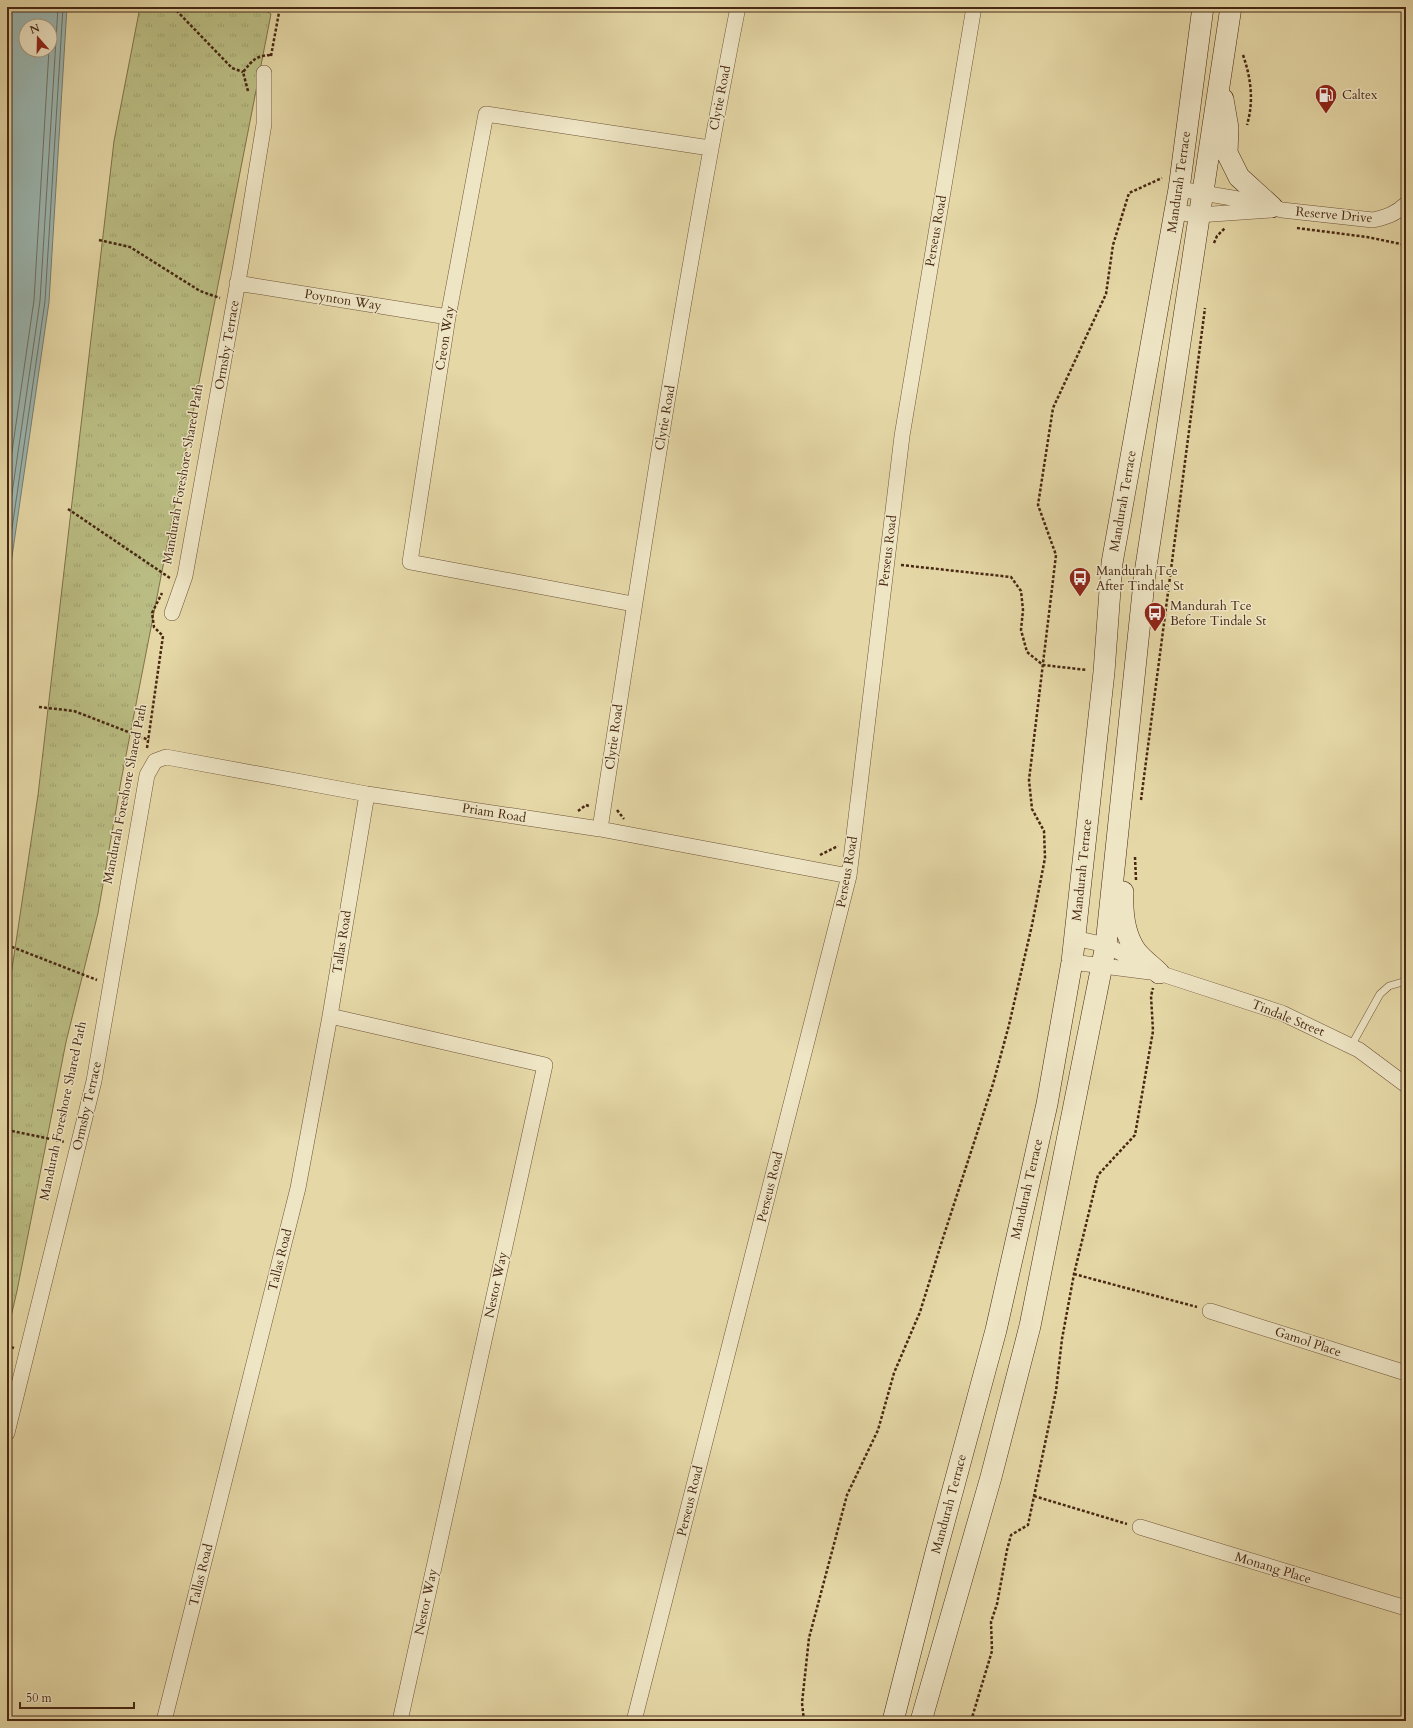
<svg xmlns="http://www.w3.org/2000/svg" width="1413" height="1728" font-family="Cardo,serif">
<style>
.grass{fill:url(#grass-tufts);stroke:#81724b}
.water{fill:#9bb7b2;stroke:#7a7e72;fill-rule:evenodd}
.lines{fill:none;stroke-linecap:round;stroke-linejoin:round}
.shore{stroke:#727062;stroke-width:1}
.lane-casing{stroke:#6f5438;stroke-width:8}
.street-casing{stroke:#6f5438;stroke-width:16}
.secondary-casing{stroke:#482813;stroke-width:22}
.path{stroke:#482813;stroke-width:2.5;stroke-dasharray:3 2;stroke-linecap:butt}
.lane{stroke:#eee5c5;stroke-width:7}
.street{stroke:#eee5c5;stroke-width:15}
.secondary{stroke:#eee5c5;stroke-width:21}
.labels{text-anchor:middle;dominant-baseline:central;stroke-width:3;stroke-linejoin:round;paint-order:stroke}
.poi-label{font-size:13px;fill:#482813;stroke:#eee5c5;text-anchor:start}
.street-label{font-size:13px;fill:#482813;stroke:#eee5c5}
</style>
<defs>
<pattern id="grass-tufts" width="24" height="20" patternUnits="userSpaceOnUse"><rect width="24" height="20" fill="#babd83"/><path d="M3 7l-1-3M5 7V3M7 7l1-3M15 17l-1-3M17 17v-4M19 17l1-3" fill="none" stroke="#a1a270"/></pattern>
</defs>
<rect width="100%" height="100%" fill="#e5d7a6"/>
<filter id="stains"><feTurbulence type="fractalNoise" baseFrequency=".005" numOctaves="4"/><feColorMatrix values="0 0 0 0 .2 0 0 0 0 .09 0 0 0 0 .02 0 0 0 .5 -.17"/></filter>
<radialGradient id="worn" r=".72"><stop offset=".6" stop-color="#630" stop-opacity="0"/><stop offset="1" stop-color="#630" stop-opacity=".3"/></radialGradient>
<path class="grass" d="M140 7H260L271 14 121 781 98 913 66 1042 17 1291 7 1334V1002L38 795 114 141Z"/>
<path class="water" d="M7 7H67L49 302 7 591ZM26 26H50V50H26Z"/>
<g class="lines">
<path class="shore" d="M7 486 34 300 49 50
M7 528 40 301 58 7
M7 563 45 301 63 7"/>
<g class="lane-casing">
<path id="lane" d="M1351 1046 1380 994 1389 986 1406 981"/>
</g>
<g class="street-casing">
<path id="street" d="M1179 189 1250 201 1282 210 1373 220C1386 217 1396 214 1406 204
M1175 212 1198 215 1271 210
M237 283 448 317
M633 604 410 562 448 317 486 114 710 148
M172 613 185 576 242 259 264 124V73
M600 829C642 555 684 280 738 7
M1074 938 1106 945 1159 973 1282 1013 1359 1050 1406 1085
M1072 962 1150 972
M330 1016 545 1065 400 1721
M1210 1311 1406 1373
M7 1433 94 1081 147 775 155 761 166 757 367 794 600 829 849 876
M1140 1527 1406 1608
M164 1721 298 1188 330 1016 367 794
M634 1721 849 876 902 436 974 7"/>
</g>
<g class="secondary-casing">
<path id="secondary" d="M1223 99 1228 128 1227 153 1239 177 1272 207
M1123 892C1122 913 1124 934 1136 951 1142 959 1152 966 1159 973
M893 1721 936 1552 996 1330 1047 1104 1072 962 1104 672 1112 563 1179 189 1203 7
M921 1721 991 1477 1030 1326 1106 945 1145 573 1231 7"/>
</g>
<path class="path" d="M173 7 232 68 243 72
M1243 55C1251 78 1254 101 1247 125
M271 56 280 7
M248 91 243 72C253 60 255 56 271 55
M1297 228 1367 237 1406 245
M99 240 130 247 200 291 220 298
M1214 243 1217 236 1225 228
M68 509 170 578
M901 565 1011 577 1021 591 1023 610 1021 630 1027 652 1043 665 1087 670
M39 707 74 711 149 740
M147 748 163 636 154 627 152 613 162 593
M1141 800 1205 308
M617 810 624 819
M578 811 586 805 589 806
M820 855 838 846
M1135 857 1136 880
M7 945 97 980
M7 1130 65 1142
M1074 1274 1197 1307
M7 1346 14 1348
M1034 1496 1127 1524
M804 1721 802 1703 809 1638 847 1495 878 1430 894 1373 920 1312 942 1241 993 1084 1009 1025 1032 925 1045 858 1044 831 1032 809 1029 780 1056 555 1038 505 1053 408 1106 294 1113 245 1129 193 1162 178
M971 1721 992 1651 991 1622 997 1604 1007 1550 1011 1535 1028 1525 1056 1391 1062 1339 1074 1274 1098 1175 1135 1135 1153 1031 1151 996 1153 988"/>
<use href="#lane" class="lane"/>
<use href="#street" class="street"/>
<use href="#secondary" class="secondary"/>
</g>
<defs>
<g id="fuel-pin" transform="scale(1.15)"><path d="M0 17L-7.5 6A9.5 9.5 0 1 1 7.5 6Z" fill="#8f2418" stroke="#eee5c5"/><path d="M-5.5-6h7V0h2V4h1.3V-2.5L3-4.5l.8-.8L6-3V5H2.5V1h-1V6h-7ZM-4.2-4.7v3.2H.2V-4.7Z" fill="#fff"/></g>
<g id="bus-pin" transform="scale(1.15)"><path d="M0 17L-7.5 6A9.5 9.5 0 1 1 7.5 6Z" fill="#8f2418" stroke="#eee5c5"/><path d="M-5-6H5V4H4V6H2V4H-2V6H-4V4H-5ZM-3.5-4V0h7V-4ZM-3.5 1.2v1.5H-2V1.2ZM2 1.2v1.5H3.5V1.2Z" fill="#fff"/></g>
</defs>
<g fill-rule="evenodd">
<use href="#fuel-pin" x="1326" y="95"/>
<use href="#bus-pin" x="1080" y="578"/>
<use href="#bus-pin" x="1155" y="613"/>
</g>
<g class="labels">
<g class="poi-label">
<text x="1342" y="95">Caltex</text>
<text x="1096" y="571">Mandurah Tce<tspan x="1096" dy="15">After Tindale St</tspan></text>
<text x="1170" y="606">Mandurah Tce<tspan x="1170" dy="15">Before Tindale St</tspan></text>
</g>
<g class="street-label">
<text transform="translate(720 98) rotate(-79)">Clytie Road</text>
<text transform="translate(1179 182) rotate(-82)">Mandurah Terrace</text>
<text transform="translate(1334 215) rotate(5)">Reserve Drive</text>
<text transform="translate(936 231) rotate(-80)">Perseus Road</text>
<text transform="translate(343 300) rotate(9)">Poynton Way</text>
<text transform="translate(445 338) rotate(-81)">Creon Way</text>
<text transform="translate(227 345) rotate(-80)">Ormsby Terrace</text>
<text transform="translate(665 418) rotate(-80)">Clytie Road</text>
<text transform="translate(183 474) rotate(-80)">Mandurah Foreshore Shared Path</text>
<text transform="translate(1123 501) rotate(-80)">Mandurah Terrace</text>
<text transform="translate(888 551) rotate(-83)">Perseus Road</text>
<text transform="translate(614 737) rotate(-82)">Clytie Road</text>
<text transform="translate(125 794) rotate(-79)">Mandurah Foreshore Shared Path</text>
<text transform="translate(494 813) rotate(9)">Priam Road</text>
<text transform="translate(1082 870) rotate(-84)">Mandurah Terrace</text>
<text transform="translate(847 872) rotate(-80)">Perseus Road</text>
<text transform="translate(342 942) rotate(-81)">Tallas Road</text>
<text transform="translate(1288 1018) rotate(22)">Tindale Street</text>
<text transform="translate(87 1106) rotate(-77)">Ormsby Terrace</text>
<text transform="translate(63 1111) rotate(-78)">Mandurah Foreshore Shared Path</text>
<text transform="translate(770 1187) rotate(-76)">Perseus Road</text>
<text transform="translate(1027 1189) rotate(-77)">Mandurah Terrace</text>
<text transform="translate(280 1260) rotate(-76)">Tallas Road</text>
<text transform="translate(496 1285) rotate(-78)">Nestor Way</text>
<text transform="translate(1308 1342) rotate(18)">Gamol Place</text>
<text transform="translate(690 1501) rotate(-76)">Perseus Road</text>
<text transform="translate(949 1504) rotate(-75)">Mandurah Terrace</text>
<text transform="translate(1273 1568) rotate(17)">Monang Place</text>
<text transform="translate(201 1575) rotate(-76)">Tallas Road</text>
<text transform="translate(426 1602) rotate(-78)">Nestor Way</text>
</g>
</g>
<rect width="1413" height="1728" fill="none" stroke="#e5d7a6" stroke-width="24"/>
<rect x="8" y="8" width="1397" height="1712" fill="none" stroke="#482813" stroke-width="2"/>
<rect x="12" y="12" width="1389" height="1704" fill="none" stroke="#482813"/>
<g transform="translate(38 38) rotate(340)"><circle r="19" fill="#eee5c5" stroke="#ac997e"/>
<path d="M0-3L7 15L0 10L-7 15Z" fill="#8f2418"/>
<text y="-6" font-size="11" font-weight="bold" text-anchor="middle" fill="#482813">N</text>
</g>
<path d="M20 1702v6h114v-6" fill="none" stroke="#482813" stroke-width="2"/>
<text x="26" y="1702" font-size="12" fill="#482813" stroke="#eee5c5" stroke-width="3" paint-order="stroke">50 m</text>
<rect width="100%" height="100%" filter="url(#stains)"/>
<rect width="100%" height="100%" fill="url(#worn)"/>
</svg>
